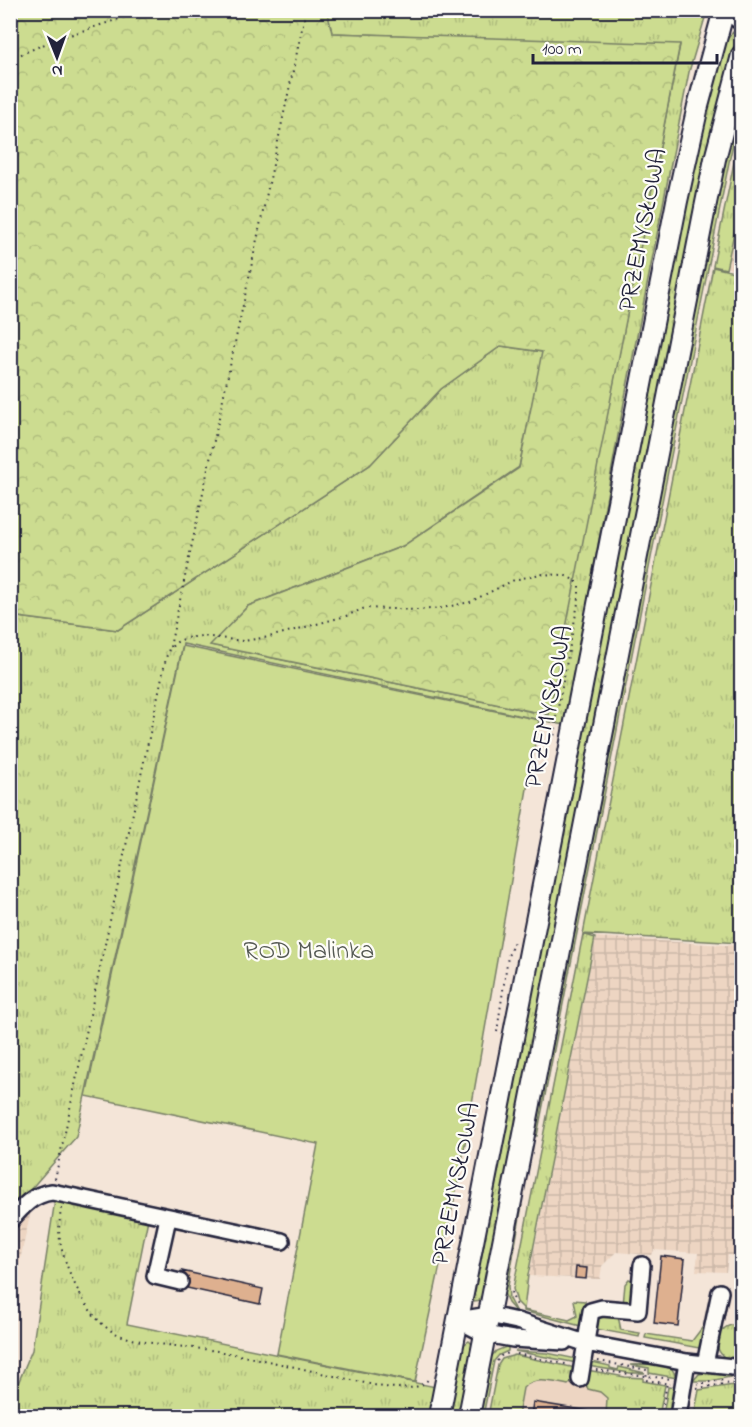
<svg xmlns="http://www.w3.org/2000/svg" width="752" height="1427" font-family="'Indie Flower',sans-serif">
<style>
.built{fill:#edd5c2}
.industrial{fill:url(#industrial-grid)}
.grass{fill:url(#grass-tufts);stroke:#777f66;stroke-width:1.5}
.forest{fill:url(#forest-crowns);stroke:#777f66;stroke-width:1.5}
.garden{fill:#ccdc90;stroke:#777f66;stroke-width:1.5}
.building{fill:#deb08f;stroke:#22223b;stroke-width:1.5}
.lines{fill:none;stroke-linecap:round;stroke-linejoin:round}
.minor-casing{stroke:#22223b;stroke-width:20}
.major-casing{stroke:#22223b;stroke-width:24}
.path{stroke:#22223b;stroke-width:2;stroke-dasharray:1.5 4.5;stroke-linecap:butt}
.minor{stroke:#fdfcf7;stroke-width:15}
.major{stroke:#fdfcf7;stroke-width:20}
.labels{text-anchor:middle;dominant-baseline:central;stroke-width:4.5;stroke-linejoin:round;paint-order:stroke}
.street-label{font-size:26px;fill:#22223b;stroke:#fdfcf7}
.park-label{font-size:26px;fill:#555a54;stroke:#fdfcf7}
</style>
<defs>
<pattern id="industrial-grid" width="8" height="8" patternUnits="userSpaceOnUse" patternTransform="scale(1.5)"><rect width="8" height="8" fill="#edd5c2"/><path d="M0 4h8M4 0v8" fill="none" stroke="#cbb7a8"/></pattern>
<pattern id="grass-tufts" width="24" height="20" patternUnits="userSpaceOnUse" patternTransform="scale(1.5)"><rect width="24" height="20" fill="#ccdc90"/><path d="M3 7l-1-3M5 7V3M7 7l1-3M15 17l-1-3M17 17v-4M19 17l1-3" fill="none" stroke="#afbc7d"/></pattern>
<pattern id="forest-crowns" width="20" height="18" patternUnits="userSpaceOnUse" patternTransform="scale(1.5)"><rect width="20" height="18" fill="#ccdc90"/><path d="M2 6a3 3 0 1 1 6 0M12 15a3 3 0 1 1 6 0" fill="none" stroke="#afbc7d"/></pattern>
</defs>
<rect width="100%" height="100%" fill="#f4e5d8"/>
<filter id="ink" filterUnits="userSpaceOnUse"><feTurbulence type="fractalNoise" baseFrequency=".0167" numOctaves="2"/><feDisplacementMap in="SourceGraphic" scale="12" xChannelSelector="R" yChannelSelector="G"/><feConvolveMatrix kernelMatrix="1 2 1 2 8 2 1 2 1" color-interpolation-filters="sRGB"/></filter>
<g filter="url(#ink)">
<path class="built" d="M526 1369 599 1382 658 1416H509Z"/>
<path class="industrial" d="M741 206V272L727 268Z
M596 937 741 946V1256L728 1255 726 1272 696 1271 698 1253 654 1250 652 1255 616 1252 602 1266 600 1279 529 1276Z
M32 1206 11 1301V1231Z"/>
<path class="grass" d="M327 11H707L689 72 625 397 565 725 183 644 76 1137 11 1212V616L118 630 370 465 441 389 501 346 543 352 519 467 403 546 248 606 211 645 548 715 680 45 332 33Z
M733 32 738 36 717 115 482 1301 474 1302 472 1295 695 157 725 42Z
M741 88V109L729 162 537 1136H536L535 1124 714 208Z
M741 128V202L726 269 713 266Z
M713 267 742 274 741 943 583 934Z
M583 934 595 938 528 1275 524 1310 569 1320 577 1316 574 1300 585 1301V1317L581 1326 523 1311V1308L517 1302 513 1289Z
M55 1200 148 1219 127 1324 436 1387 430 1416H11V1400L32 1350Z
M522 1205 508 1286 509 1299 516 1312 508 1303 503 1290 515 1227Z
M629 1279 635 1281 634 1303 623 1305 625 1284Z
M597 1314 618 1316 621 1330 640 1333 639 1337 596 1329Z
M732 1325C744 1333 741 1349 741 1362 737 1361 730 1361 727 1359 711 1350 716 1328 732 1325Z
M702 1328 705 1329 701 1345 699 1348 645 1338 646 1334 692 1341Z
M469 1341 473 1345 461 1416H448L462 1346Z
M508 1346V1351L499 1355 494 1361 483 1416H478L491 1357 496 1351Z
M515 1351 547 1353 577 1359V1363Z
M515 1355 576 1368 574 1379 568 1385C552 1382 535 1376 523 1388L518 1416H488L498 1365 502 1359Z
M588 1361 610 1366V1368L618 1370 619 1367 645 1373H630L588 1366Z
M657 1364 672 1369 677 1378 649 1373V1368L630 1365Z
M587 1370 625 1377 643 1378V1381L665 1385 659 1416H606L607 1398 600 1392 588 1389 586 1385Z
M711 1372 740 1375 710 1381H693L699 1374Z
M741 1384V1413L694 1416 699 1390Z
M668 1387 676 1388 671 1416 663 1415Z"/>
<path class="forest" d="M11 10 327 11 332 33 680 44 549 715 210 645 248 606 403 546 519 468 542 352 501 346 441 389 370 465 118 630 11 616Z"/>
<path class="garden" d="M183 646 539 720 460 1172 415 1382 277 1354 318 1144 86 1096Z"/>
<path class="building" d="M661 1256 685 1259 678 1326 654 1323Z
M576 1267 587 1268 586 1279 575 1278Z
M182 1271 263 1289 260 1304 187 1288 189 1280Z
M533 1402 588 1411V1416H531Z"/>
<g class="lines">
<g class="minor-casing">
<path id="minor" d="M725 10 742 23
M168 1218 155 1276 180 1282
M10 1221C22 1207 33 1194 52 1192L282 1241
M458 1320 489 1315 517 1321 585 1343 687 1362 742 1368
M458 1320 485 1334 513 1339 564 1342
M705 1364 720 1292
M580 1379 591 1311 602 1308 638 1311 642 1265
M678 1416 687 1362"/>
</g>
<g class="major-casing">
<path id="major" d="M439 1416 677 201 698 106 724 10
M469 1416 705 208 715 159 742 55"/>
</g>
<path class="path" d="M10 59 54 40 147 10
M170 647 306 10
M497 1032 508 956 515 939
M55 1179 166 658 169 649 177 642 186 638 202 636 243 641 269 637 346 616 365 608 418 610 442 608 470 602 514 580 540 574 564 575 576 581 579 585V598L556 718 554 739
M61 1208C60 1219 58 1229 60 1240 64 1267 86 1315 110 1330 132 1345 189 1346 217 1351 273 1361 328 1375 383 1387 399 1388 420 1392 430 1377
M511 1292 516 1306
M517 1354 570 1365
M497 1361 501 1356 509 1353
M598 1361 647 1370 646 1380 670 1384
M596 1370 671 1379
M697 1384 724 1380
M697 1388 739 1382
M661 1416 667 1383"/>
<use href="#minor" class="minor"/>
<use href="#major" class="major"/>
</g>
</g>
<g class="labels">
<g class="street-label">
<text transform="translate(644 230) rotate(-79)">PRZEMYSŁOWA</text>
<text transform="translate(550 707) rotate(-79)">PRZEMYSŁOWA</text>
<text transform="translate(457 1184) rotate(-79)">PRZEMYSŁOWA</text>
</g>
<g class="park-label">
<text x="309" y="952">ROD Malinka</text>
</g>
</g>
<rect width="752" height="1427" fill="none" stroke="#fdfcf7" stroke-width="36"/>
<rect x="18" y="18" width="716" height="1391" fill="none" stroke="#22223b" stroke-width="2" filter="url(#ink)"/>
<g transform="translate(57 57) rotate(179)" stroke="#fdfcf7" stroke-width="4.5" paint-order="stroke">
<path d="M0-4.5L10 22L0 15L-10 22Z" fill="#22223b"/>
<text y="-9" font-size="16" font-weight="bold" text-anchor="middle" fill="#22223b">N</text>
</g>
<path d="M533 54v9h184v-9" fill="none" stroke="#22223b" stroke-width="3"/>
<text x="542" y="54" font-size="18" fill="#22223b" stroke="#fdfcf7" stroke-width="4.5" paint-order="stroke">100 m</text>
</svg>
